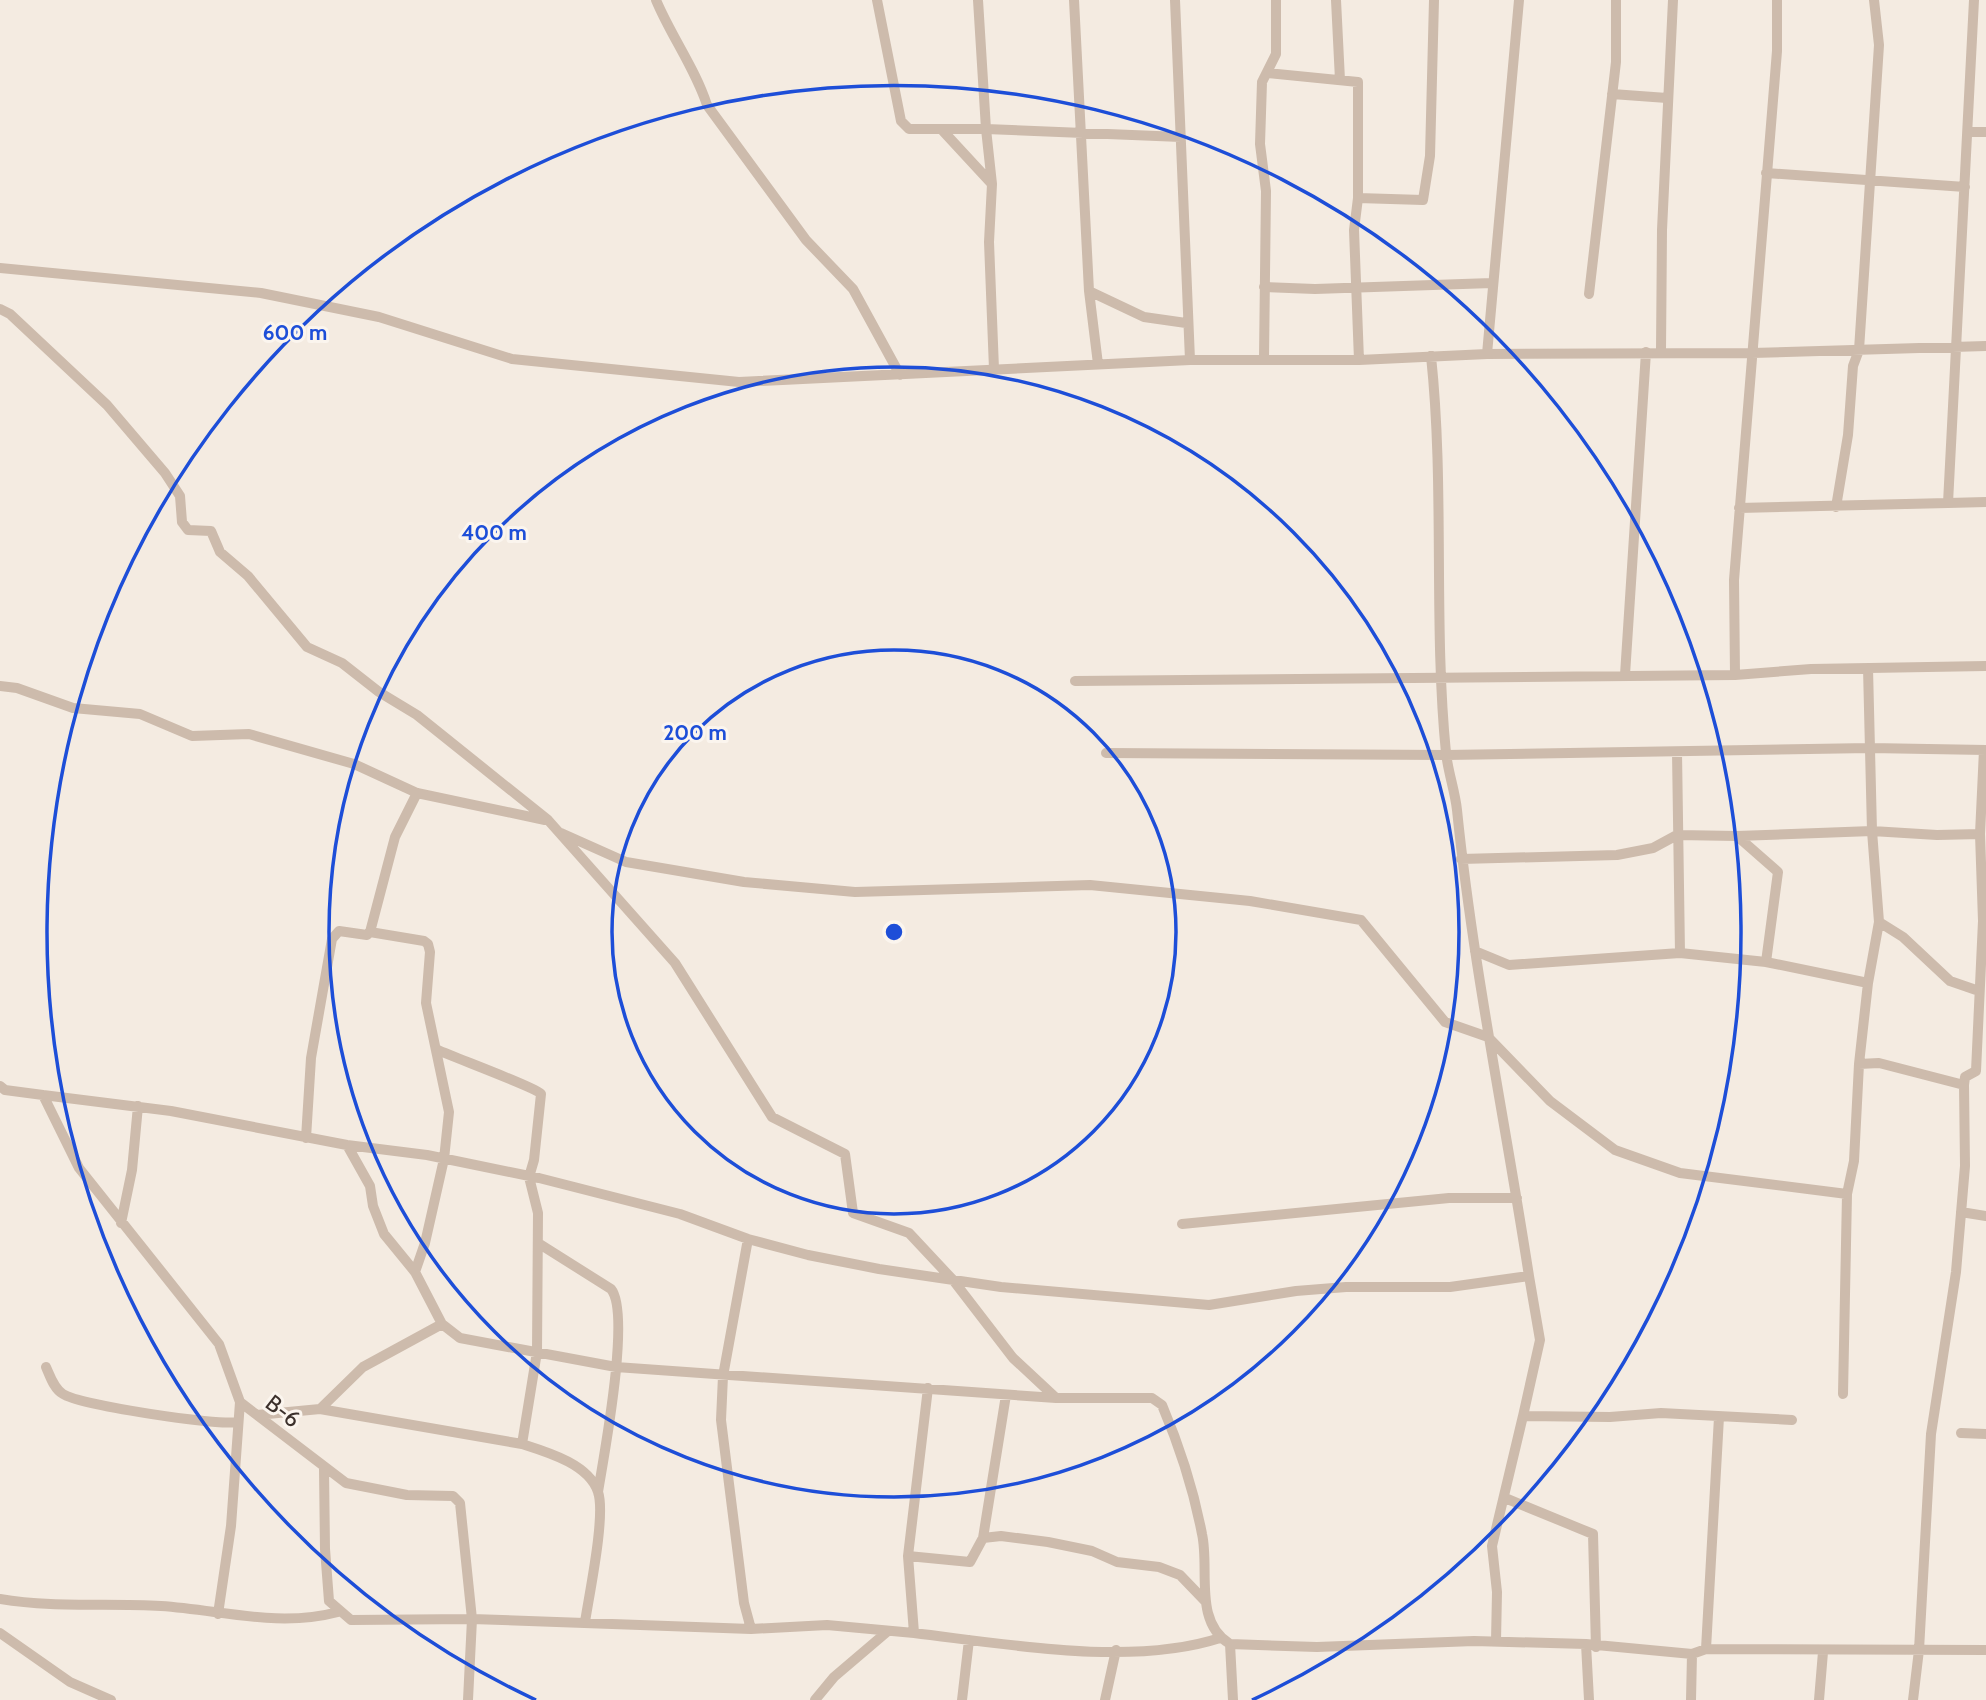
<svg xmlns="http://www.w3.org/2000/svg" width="1986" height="1700" font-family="Cabin,sans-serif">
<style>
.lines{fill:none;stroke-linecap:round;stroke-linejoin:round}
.minor{stroke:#cdbbac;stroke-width:10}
.ring{fill:none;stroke:#1d4ed8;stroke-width:3.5}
.labels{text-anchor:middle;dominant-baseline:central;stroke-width:6;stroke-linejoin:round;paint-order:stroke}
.street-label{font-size:23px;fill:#3b302b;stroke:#fbf5ee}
.centre{fill:#1d4ed8;stroke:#fbf5ee;stroke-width:3.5}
.ring-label{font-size:21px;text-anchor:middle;font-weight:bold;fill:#1d4ed8;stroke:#fbf5ee;stroke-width:6;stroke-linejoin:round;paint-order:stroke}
</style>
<rect width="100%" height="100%" fill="#f4ebe1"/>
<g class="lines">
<path class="minor" d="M656 0C671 36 695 68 707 105L806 240 853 289 900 375
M877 0 901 121 909 129H986L992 184 989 242 994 369
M978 0 986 129 1181 137
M1074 0 1089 291 1144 317 1186 323
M1175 0 1190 360
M1336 0 1340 80
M1777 0V51L1734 580 1735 675 1811 669 1986 666
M1268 73 1358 82V198
M1612 94 1667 98
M943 131 992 184
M1968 132H1986
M1766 173 1965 187
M0 268 261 293 379 317 512 359 739 382 1190 360H1359L1487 354 1752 353 1986 346
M1264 287 1315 289 1492 283
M1089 291 1098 364
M1589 294 1616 62V0
M0 309 10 314 107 405 165 473 180 496 182 522 188 530 211 531 220 552 248 576 307 647 342 663 379 692 417 715 548 820 675 963 772 1117 845 1154 853 1213 909 1233 953 1280 1013 1358 1056 1398H1152L1162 1405C1179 1445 1194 1492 1202 1534 1210 1569 1193 1622 1230 1644L1317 1647 1474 1641 1586 1644 1692 1654 1706 1649 1986 1650
M1661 351 1662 230 1673 0
M1487 354 1519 0
M1431 356C1445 488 1433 621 1446 753 1448 772 1455 791 1457 810 1473 967 1505 1120 1529 1276
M1264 358 1266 191 1260 144 1262 82 1276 54V0
M1359 360 1354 230 1358 198 1423 200 1430 156 1434 0
M1948 503 1986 502
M1836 507 1848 435 1853 366 1859 350 1879 45 1874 0
M1739 508 1948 503 1974 0
M1625 675 1646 352
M1075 681 1735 675
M0 686 17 688 73 708 140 714 192 736 249 734 354 764 417 793 545 820
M1677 752 1680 953
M1106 753 1446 755 1870 748 1986 750
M561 833 626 862 744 882 855 892 1090 885 1250 901 1361 920 1445 1022 1488 1037 1550 1101 1615 1150 1680 1173 1847 1194
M1737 836 1872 831 1937 835 1980 834
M1461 859 1617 855 1653 848 1677 835 1737 836 1778 872 1766 962 1868 983 1879 922 1872 831 1868 668
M1879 922 1903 937 1950 981 1979 991
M370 932 424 941 428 944 430 952 426 1003 449 1112 444 1159 425 1243 415 1272
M1475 951 1509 965 1680 953 1766 962
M438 1050C453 1057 537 1088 541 1094L534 1160 529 1177 538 1213 537 1352 522 1444
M1859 1064 1879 1063 1964 1085 1965 1077 1976 1071 1983 921 1980 834 1984 750
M0 1086 5 1090 43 1095 79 1168 219 1344 240 1402 346 1483 407 1495 453 1496 460 1503 472 1619 468 1700
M43 1095 171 1111 347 1145 427 1155 539 1178 680 1214 748 1239 808 1255 879 1269 1001 1287 1209 1305 1296 1291 1346 1287H1450L1529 1276 1540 1340 1523 1416 1610 1417 1661 1413 1792 1420
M306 1138 311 1058 332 939 339 931 367 935 370 932 395 837 417 793
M347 1145 370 1186 373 1206 384 1234 415 1272 442 1324 460 1338 616 1367 1056 1398
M1961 1212 1986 1216
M121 1223 132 1170 138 1106
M1182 1224 1449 1198H1517
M748 1239 723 1376 721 1420 744 1603 751 1629
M538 1243 611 1289C631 1313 604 1455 598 1492
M46 1367C50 1376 54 1389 63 1394 79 1405 217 1426 238 1422
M928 1388 908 1556 914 1633C1006 1644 1131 1667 1220 1638
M1843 1394 1847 1194 1854 1161 1859 1064 1868 983
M320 1409 522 1444C547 1452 589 1464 598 1492 606 1515 589 1595 585 1622
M257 1415 320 1409 363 1367 442 1324
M1961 1433 1986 1434
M324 1469 325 1549 329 1601 351 1620 472 1619 751 1629 827 1625 914 1633
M1505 1498 1593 1534 1596 1647
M983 1538 1006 1395
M908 1556 970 1562 983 1538 1001 1536 1048 1542 1092 1551 1117 1562 1159 1567 1180 1575 1205 1601
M0 1599C52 1608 108 1603 161 1606 222 1610 278 1628 338 1612
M218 1614 231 1526 240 1402
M0 1633 70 1682 111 1700
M1496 1641 1497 1592 1492 1546 1523 1416
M1230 1644 1233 1700
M1586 1644 1589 1700
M1706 1649 1719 1417
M815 1700 834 1677 888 1631
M962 1700 969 1640
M1105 1700 1116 1650
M1691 1700 1692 1654
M1819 1700 1823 1652
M1913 1700 1919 1650 1931 1434 1956 1272 1965 1166 1964 1085"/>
</g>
<g class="ring">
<circle cx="894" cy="932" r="282"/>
<circle cx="894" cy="932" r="565"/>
<path d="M536 1700A847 847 0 1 1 1252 1700"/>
</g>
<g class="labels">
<g class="street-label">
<text transform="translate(283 1411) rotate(38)">B-6</text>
</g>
</g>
<circle cx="894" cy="932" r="10" class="centre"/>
<g class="ring-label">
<text x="295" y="340">600 m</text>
<text x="494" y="540">400 m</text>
<text x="695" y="740">200 m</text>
</g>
</svg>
